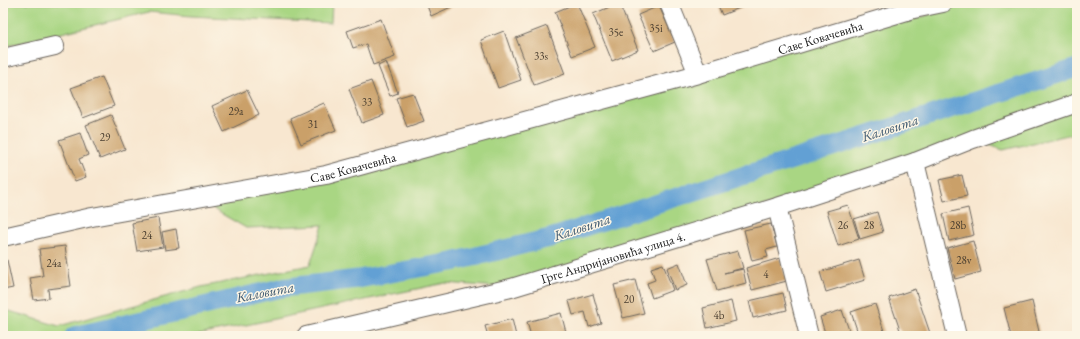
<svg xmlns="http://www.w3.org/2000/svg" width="1080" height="339" font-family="'EB Garamond',serif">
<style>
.green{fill:#a9d683;stroke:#627950}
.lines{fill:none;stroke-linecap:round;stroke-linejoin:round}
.canal{stroke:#62a0d4;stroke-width:19}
.building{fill:#caa069}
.minor-casing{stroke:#69635b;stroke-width:20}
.minor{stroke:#fff;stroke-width:18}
.labels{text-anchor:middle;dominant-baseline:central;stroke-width:3;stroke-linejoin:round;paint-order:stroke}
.number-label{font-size:11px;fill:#483d2f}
.street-label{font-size:13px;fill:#1c1c1c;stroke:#fcf5e5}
.water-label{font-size:14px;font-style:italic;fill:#3c576f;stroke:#fcf5e5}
</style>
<rect width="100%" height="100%" fill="#fcf5e5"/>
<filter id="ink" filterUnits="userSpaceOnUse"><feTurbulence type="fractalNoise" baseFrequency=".025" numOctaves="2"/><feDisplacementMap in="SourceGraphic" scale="8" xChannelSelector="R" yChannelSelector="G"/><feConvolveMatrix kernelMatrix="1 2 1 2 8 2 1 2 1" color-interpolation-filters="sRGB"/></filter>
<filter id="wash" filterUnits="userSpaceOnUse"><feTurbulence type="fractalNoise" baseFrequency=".012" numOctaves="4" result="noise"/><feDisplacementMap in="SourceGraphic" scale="16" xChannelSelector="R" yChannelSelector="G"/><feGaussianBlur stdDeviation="0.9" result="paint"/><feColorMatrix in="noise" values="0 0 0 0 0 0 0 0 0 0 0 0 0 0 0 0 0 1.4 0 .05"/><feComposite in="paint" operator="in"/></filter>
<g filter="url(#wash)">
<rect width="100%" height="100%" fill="#f8e7d0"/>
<path class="green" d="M3 3H332L331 23 191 16 149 12 3 47Z
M967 3H1077V147L1072 134 1003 150 973 139 511 288 445 283 194 336H3V313L6 310 59 326 201 287 310 265 323 225 246 228 196 199 329 174 849 29 915 19Z"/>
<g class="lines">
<path class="canal" d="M74 336 281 288 358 279 452 262 550 238 1077 68"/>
</g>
<g id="blocks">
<path class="building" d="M426 3H460L431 16Z
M577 3 595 47 572 56 555 12Z
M619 3 638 50 612 61 593 14Z
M717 3H752L722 15Z
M659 6 675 42 654 51 638 15Z
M381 19 395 57 373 65 366 44 353 48 347 31Z
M547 26 565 74 534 85 516 38Z
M504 31 521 80 498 88 481 40Z
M386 62 398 93 390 96 378 66Z
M102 77 114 106 83 118 71 88Z
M371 81 384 115 362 123 349 89Z
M247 90 259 115 224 132 212 106Z
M413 93 424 121 407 127 396 98Z
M324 103 336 130 301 144 290 118Z
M111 115 125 149 100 159 86 125Z
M80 133 88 155 79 159 86 177 75 181 59 140Z
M962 175 967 196 944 201 939 180Z
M848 205 859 239 838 246 827 211Z
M968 208 974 235 949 241 943 214Z
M877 212 883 232 860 239 854 219Z
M158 218 163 247 137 251 132 223Z
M771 224 777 247 766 250 768 257 752 261 744 230Z
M176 229 179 248 165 250 162 232Z
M973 241 981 272 955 279 947 248Z
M65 246 71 286 48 289 49 298 34 300 30 278 43 276 39 249Z
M738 251 743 268 724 273 743 269 746 283 717 291 707 259Z
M780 258 787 281 752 290 746 268Z
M7 260 13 288 3 290V261Z
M859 260 865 280 826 292 820 272Z
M679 263 687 285 675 290 667 268Z
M663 264 673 290 652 298 647 283 655 280 651 268Z
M635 280 644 313 623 318 614 285Z
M915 289 931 336H902L889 298Z
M783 293 787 310 753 318 749 301Z
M593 294 601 323 589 327 585 312 573 315 569 301Z
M731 301 736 321 707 328 703 308Z
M1032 301 1040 336H1011L1004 308Z
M875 304 884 331 872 336H859L851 312Z
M842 310 851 336H826L820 317Z
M561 313 567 336H531L527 322Z
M512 319 516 336H488L485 326Z"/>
</g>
</g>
<g filter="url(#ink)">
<use href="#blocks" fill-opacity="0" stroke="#69635b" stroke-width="1"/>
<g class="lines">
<g class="minor-casing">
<g id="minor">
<path d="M669 3 698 74"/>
<path d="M3 58 55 46"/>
<path d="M915 162 957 336"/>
<path d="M777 207 809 336"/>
<path id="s1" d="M3 237 92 217 326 175 698 74 914 9 943 3"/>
<path id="s2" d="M306 336 511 288 777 207 915 162 973 139 1077 103"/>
</g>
</g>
<use href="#minor" class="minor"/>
</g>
</g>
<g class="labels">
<g class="number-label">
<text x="656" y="28">35i</text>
<text x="616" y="32">35e</text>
<text x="541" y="56">33s</text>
<text x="367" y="102">33</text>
<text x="236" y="111">29a</text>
<text x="313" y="124">31</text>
<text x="105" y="137">29</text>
<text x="843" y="225">26</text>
<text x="869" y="225">28</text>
<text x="958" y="225">28b</text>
<text x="147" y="235">24</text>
<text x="964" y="260">28v</text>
<text x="54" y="263">24a</text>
<text x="766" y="274">4</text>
<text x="629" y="299">20</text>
<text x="719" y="315">4b</text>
</g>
<g class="street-label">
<text stroke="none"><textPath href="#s1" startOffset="842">Саве Ковачевића</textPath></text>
<text stroke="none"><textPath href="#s1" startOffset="357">Саве Ковачевића</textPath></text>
<text stroke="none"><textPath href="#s2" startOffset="317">Грге Андријановића улица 4.</textPath></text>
</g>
<g class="water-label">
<text transform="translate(890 128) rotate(-18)">Каловита</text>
<text transform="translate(582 227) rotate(-18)">Каловита</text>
<text transform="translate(265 292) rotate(-11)">Каловита</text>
</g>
</g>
<rect width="1080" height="339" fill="none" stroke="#fcf5e5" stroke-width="16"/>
</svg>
